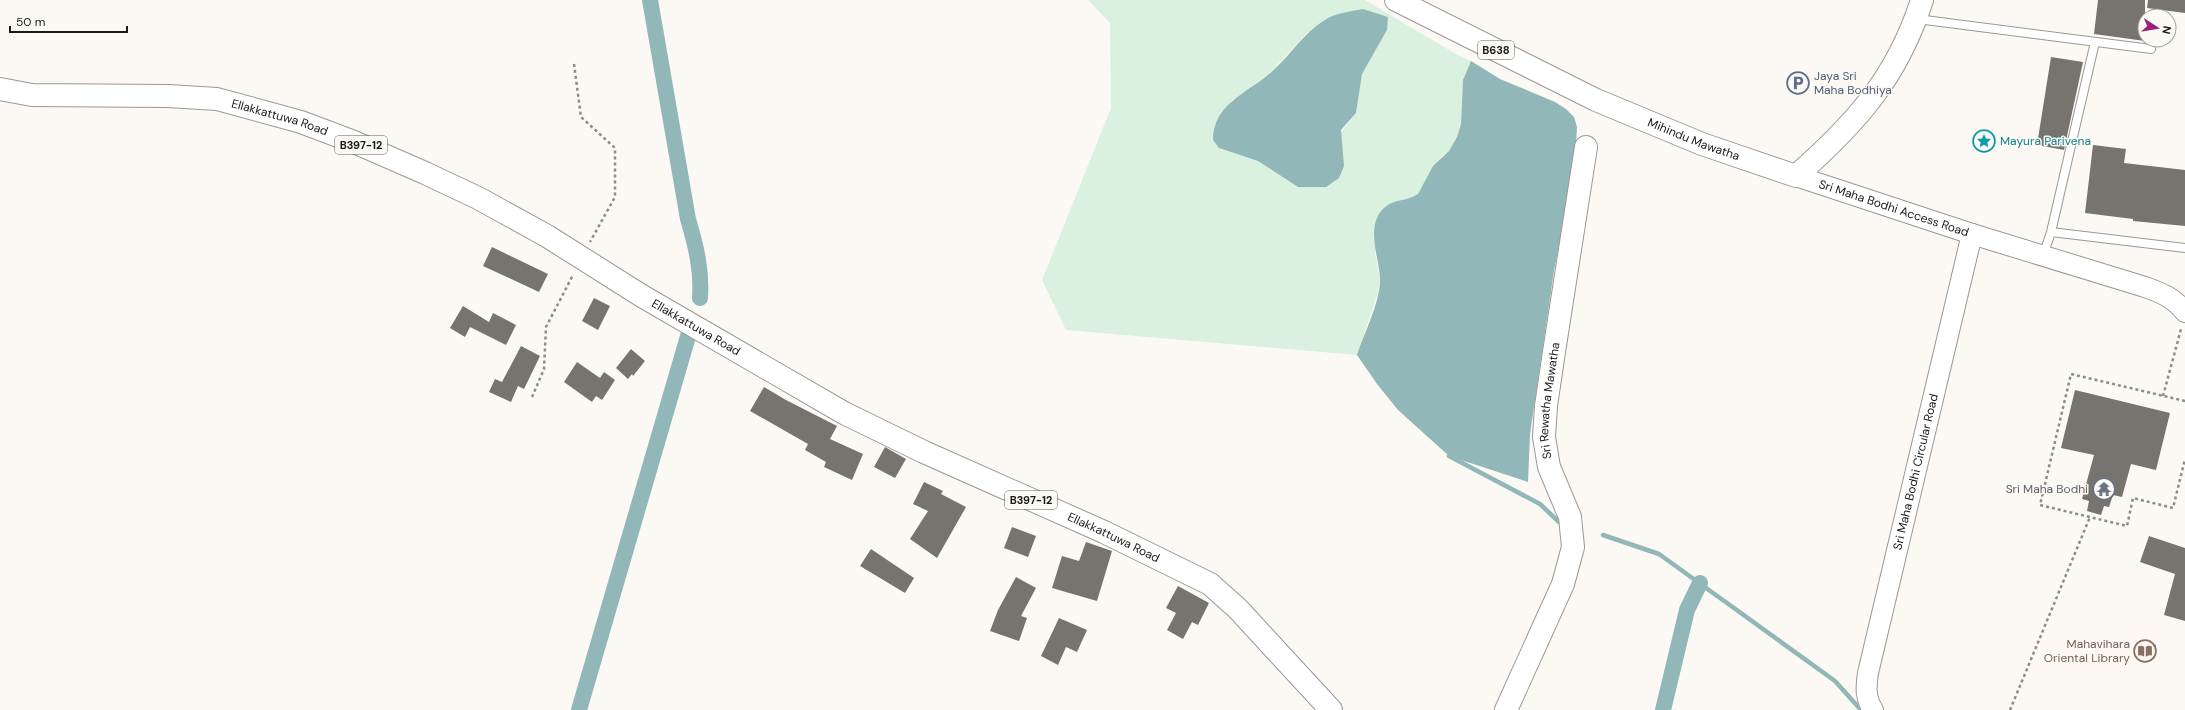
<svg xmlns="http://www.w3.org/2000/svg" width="2185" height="710" font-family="'DM Sans',sans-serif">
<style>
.green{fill:#daf1e0;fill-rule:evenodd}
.water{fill:#91b7b8}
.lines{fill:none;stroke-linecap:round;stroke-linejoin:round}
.stream{stroke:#91b7b8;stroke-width:4.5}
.canal{stroke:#91b7b8;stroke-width:16}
.building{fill:#777470}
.service-casing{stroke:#9b9894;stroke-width:10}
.tertiary-casing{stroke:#9b9894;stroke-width:22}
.secondary-casing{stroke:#9b9894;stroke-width:24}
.primary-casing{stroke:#9b9894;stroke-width:24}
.path{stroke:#8d8b88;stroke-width:2.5;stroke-dasharray:3 3;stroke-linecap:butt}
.service{stroke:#fff;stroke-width:8}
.tertiary{stroke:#fff;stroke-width:20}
.secondary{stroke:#fff;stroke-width:22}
.primary{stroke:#fff;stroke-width:22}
.labels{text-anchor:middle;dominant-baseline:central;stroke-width:3;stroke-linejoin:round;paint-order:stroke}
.shield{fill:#fcf9f5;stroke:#5e5d5a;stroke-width:1}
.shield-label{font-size:11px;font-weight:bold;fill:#1b1a18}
.service-label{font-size:12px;fill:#4e5e75;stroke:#fcf9f5;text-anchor:start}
.street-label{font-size:12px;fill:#1b1a18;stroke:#fcf9f5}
.culture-label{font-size:12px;fill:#0d838f;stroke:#fcf9f5;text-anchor:start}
.worship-label{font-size:12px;fill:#5b616d;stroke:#fcf9f5;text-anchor:end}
.education-label{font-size:12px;fill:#785e54;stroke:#fcf9f5;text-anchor:end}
</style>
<rect width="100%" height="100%" fill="#fcf9f5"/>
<path class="green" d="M1088 0H1365L1456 54 1471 61 1463 80 1461 124 1457 137 1449 151 1442 156 1418 194C1405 203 1397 196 1381 211L1375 253 1380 278 1378 293 1357 355 1066 330 1042 280 1111 108 1110 23ZM1387 30 1362 74 1356 113 1298 187 1258 161 1219 148 1232 100 1269 74 1308 32Z"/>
<path class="water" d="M1363 9 1388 17 1387 30 1362 74 1356 113 1341 130 1344 166 1339 178 1326 187H1298L1258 161 1219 148 1213 140C1213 105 1245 94 1269 74 1291 56 1301 34 1328 18 1338 13 1352 11 1363 9Z
M1471 61 1500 79 1555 102 1566 109 1574 117 1577 127 1575 161 1554 271 1530 434 1528 482 1449 456 1398 410 1377 384 1357 355C1364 333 1381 301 1380 278 1379 258 1366 228 1382 210 1393 198 1406 202 1418 194L1433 166 1449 151 1457 137 1461 124 1463 80Z"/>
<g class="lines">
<path class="stream" d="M1449 456 1540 504 1559 522 1564 524
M1603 535 1659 554 1835 681 1861 710"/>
<path class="canal" d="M650 0 688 219C696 246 702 270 700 298
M579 710 689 333
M1663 710 1687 610 1700 583"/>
</g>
<path class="building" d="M2098 0H2145V41L2094 34Z
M2148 0H2185V13L2147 8Z
M2051 57 2083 62 2064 150 2037 145Z
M2093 145 2126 149 2124 163 2185 170V226L2133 221V219L2085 213Z
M492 247 548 274 539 292 483 266Z
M594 298 610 306 598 330 582 321Z
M463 306 489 322 493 313 516 325 506 345 470 327 465 337 450 328Z
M521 346 540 356 524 389 518 386 511 402 489 392 495 379 502 382Z
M631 349 645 361 633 376 632 374 628 379 616 368Z
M577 362 600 378 604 372 615 380 602 400 596 396 592 402 564 382Z
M764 387 786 400 837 426 830 439 863 454 852 480 824 467 826 462 805 450 808 444 750 411Z
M2075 390 2170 413 2156 470 2131 464 2122 497 2113 495 2109 507 2104 506 2101 515 2087 511 2089 501 2082 499 2094 455 2061 448Z
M885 447 906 459 895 478 874 467Z
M924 482 943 491 941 494 966 507 937 558 910 539 928 511 913 504Z
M1012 527 1036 536 1028 557 1004 548Z
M2149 536 2185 548V621L2164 615 2175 574 2140 562Z
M1086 542 1112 551 1097 601 1052 588 1062 556 1079 561Z
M871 549 914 578 905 593 860 566Z
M1016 577 1036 588 1021 616 1027 618 1019 641 990 631 998 610Z
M1178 586 1209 603 1198 625 1192 622 1183 639 1167 630 1176 613 1166 608Z
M1059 618 1087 630 1077 652 1066 647 1058 665 1041 656Z
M2137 642 2156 645 2154 659 2135 656Z"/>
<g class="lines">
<g class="service-casing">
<path id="service" d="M1917 19 2151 49
M2051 232 2185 248
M2043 256 2051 232 2095 42"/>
</g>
<g class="tertiary-casing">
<g id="tertiary">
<path id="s1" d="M1796 176 1972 234 2145 287C2162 293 2174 298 2185 312"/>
<path id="s2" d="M1873 710C1865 698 1866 686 1868 673L1972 234"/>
</g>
</g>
<g class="secondary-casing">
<g id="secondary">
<path id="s3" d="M1506 710 1563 584 1573 547 1570 517 1549 467 1544 437 1546 406 1554 352 1586 147"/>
</g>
</g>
<g class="primary-casing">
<g id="primary">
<path id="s4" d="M1396 0 1596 100 1702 144 1796 176C1856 123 1897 78 1922 0"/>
<path id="s5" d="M0 89 32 95 168 96 217 99 301 122 354 142 425 173 478 198 547 236 642 296 844 413 924 452 1104 532 1210 584 1238 609 1331 710"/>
</g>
</g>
<path class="path" d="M574 64 581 117 615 148V197L590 242
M2163 396 2181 329
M532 397 544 369 546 327 573 275
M2185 401 2071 374 2040 505 2127 526 2133 498 2173 508 2185 459
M2010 710 2090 517"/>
<use href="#service" class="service"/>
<use href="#tertiary" class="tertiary"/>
<use href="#secondary" class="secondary"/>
<use href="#primary" class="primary"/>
</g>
<defs>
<g id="parking-ring" transform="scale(1.15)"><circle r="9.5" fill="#fcf9f5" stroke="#5c6f8a" stroke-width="1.5"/><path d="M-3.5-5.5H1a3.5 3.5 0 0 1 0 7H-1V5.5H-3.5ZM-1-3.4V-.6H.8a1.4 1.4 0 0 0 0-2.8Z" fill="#5c6f8a"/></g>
<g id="sight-ring" transform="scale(1.15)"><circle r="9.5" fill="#fcf9f5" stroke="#0f9aa8" stroke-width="1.5"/><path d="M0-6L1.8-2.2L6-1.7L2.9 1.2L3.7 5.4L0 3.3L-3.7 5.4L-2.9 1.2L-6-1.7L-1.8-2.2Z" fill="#0f9aa8"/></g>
<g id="temple-ring" transform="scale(1.15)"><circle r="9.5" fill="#fcf9f5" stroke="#6b7280" stroke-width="1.5"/><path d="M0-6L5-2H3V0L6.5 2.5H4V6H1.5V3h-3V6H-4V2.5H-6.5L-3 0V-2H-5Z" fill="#6b7280"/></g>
<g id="library-ring" transform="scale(1.15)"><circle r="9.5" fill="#fcf9f5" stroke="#8d6e63" stroke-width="1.5"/><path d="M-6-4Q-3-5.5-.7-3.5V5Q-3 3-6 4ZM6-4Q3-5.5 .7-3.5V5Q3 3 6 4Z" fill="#8d6e63"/></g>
</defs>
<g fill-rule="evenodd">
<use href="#parking-ring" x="1798" y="83"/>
<use href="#sight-ring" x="1984" y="141"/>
<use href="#temple-ring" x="2104" y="489"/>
<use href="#library-ring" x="2145" y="651"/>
</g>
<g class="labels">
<g class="shield">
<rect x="1478" y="41" width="36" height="18" rx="3"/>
<rect x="335" y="136" width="52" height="18" rx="3"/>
<rect x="1005" y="491" width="52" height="18" rx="3"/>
</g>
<g class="shield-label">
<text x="1496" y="50">B638</text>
<text x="361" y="145">B397-12</text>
<text x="1031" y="500">B397-12</text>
</g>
<g class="service-label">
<text x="1814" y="76">Jaya Sri<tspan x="1814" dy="14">Maha Bodhiya</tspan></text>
</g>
<g class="street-label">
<text stroke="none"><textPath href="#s5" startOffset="283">Ellakkattuwa Road</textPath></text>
<text stroke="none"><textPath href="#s4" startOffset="329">Mihindu Mawatha</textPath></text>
<text stroke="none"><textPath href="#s1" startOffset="103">Sri Maha Bodhi Access Road</textPath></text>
<text stroke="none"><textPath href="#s5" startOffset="751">Ellakkattuwa Road</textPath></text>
<text stroke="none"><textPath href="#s3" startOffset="328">Sri Rewatha Mawatha</textPath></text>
<text stroke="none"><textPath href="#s2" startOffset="245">Sri Maha Bodhi Circular Road</textPath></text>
<text stroke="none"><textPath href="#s5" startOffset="1219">Ellakkattuwa Road</textPath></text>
</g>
<g class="culture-label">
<text x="2000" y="141">Mayura Parivena</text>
</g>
<g class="worship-label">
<text x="2088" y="489">Sri Maha Bodhi</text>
</g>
<g class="education-label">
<text x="2130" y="644">Mahavihara<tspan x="2130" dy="14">Oriental Library</tspan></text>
</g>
</g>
<g transform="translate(2157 28) rotate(102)"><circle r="19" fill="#fcf9f5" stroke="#a2a09d"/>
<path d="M0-3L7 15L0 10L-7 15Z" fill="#991f79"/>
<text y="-6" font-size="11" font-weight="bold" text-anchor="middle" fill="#1b1a18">N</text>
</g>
<path d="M10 26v6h117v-6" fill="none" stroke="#1b1a18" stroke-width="2"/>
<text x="16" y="26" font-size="12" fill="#1b1a18" stroke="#fcf9f5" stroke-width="3" paint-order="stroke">50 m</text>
</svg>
